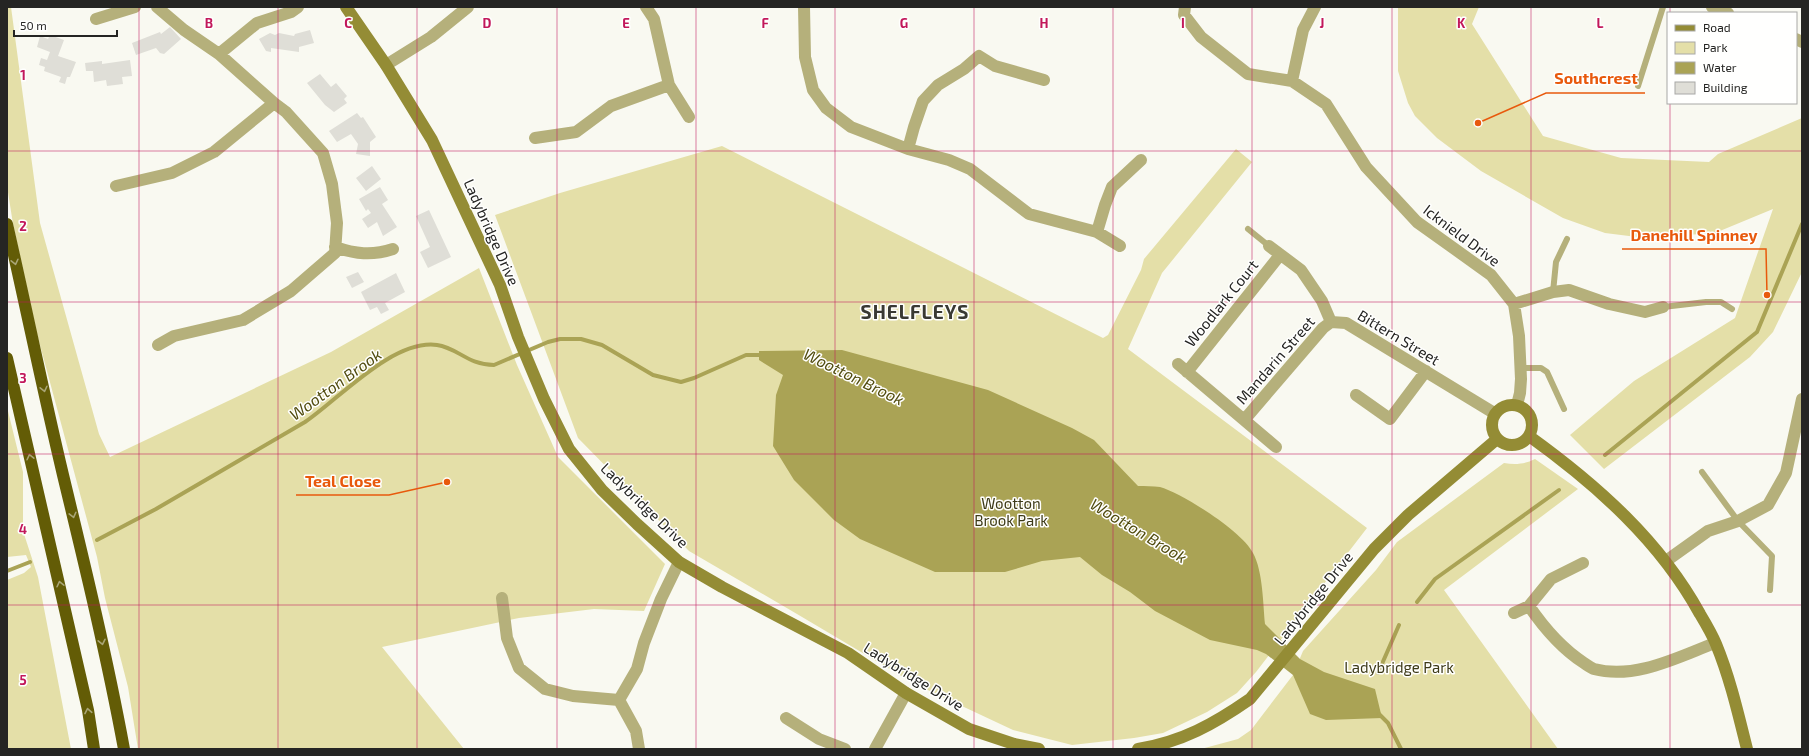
<svg xmlns="http://www.w3.org/2000/svg" width="1809" height="756" font-family="'Exo 2',sans-serif">
<style>
.green{fill:#e4dfa8}
.water{fill:#aaa355}
.lines{fill:none;stroke-linecap:round;stroke-linejoin:round}
.stream{stroke:#aaa355;stroke-width:4}
.building{fill:#dfded7}
.lane{stroke:#b5b07b;stroke-width:6}
.street{stroke:#b5b07b;stroke-width:12}
.secondary{stroke:#948c35;stroke-width:12}
.highway{stroke:#635c06;stroke-width:12}
.oneway{stroke:#a9a576}
.grid{fill:none;stroke:#c2185b;stroke-width:1;stroke-opacity:0.55}
.labels{text-anchor:middle;dominant-baseline:central;stroke-width:3;stroke-linejoin:round;paint-order:stroke}
.street-label{font-size:15px;fill:#252523;stroke:#fffffe}
.park-label{font-size:15px;fill:#3d3a18;stroke:#fffffe}
.water-label{font-size:16px;font-style:italic;fill:#514c0f;stroke:#fffffe}
.district-label{font-size:19px;font-weight:bold;letter-spacing:1px;fill:#393933;stroke:#fffffe}
.grid-label{font-size:13px;text-anchor:middle;font-weight:bold;fill:#c2185b;stroke:#fffffe;stroke-width:3;stroke-linejoin:round;paint-order:stroke}
.leader{fill:none;stroke:#e8590c;stroke-width:1.5}
.callout-dot{fill:#e8590c;stroke:#fffffe;stroke-width:1.5}
.callout-label{font-size:16px;text-anchor:middle;font-weight:bold;fill:#e8590c;stroke:#fffffe;stroke-width:3;stroke-linejoin:round;paint-order:stroke}
</style>
<rect width="100%" height="100%" fill="#f9f9f1"/>
<path class="green" d="M7 7H11L40 223 99 434 110 457 331 352 479 268 517 365 558 457 665 564 644 611 594 609 519 618 382 647 464 749H138L128 687 105 598 97 557 37 334 13 224 7 186Z
M1398 7H1479L1472 24 1543 136 1621 158 1709 162 1718 154 1802 118V272L1773 332 1750 357 1604 469 1570 435 1634 381 1735 318 1773 209 1715 233 1645 238 1605 233 1563 218 1481 171 1437 138 1415 116 1408 103 1398 71Z
M722 146 1103 338 1108 335 1141 270 1144 259 1236 149 1252 162 1162 273 1128 349 1367 528 1256 672 1237 693 1207 712 1163 733 1134 738 1072 745 1013 730 915 684 797 614 689 551 578 438 495 215 560 193Z
M7 407 23 472V531L38 577 71 749H7V580L24 573 31 567 26 555 7 557Z
M1535 459 1578 489 1444 590 1558 749H1201L1238 739 1251 730 1293 675 1303 651 1376 570 1397 542 1504 463C1516 465 1525 464 1535 459Z"/>
<path class="water" d="M842 350 988 390 1072 428 1094 440 1138 486C1145 486 1153 486 1160 487 1182 493 1243 532 1253 553 1263 571 1263 604 1265 624L1300 659 1324 672 1375 689 1382 718 1326 720 1310 714 1293 675 1266 654 1257 650 1210 640 1155 611 1130 592 1102 575 1080 557 1042 561 1005 572H935L860 539 834 520 794 480 773 446 776 395 783 375 759 360V351Z"/>
<g class="lines">
<path class="stream" d="M1605 455 1757 332 1802 224
M97 540 156 509 305 422C339 399 393 339 437 345 458 348 468 365 494 365L548 342 560 339H581L602 345 653 375 681 382 694 378 746 355H764
M7 571 30 562
M1417 602 1435 579 1559 490
M1378 673 1399 625
M1379 714 1388 723 1401 749"/>
</g>
<path class="building" d="M170 27 181 39 164 54 160 53 156 48 136 55 132 43 160 32 161 34Z
M310 30 314 43 299 47V52L271 48V52L266 51 259 39 270 33 275 35 279 33 294 36 295 34Z
M50 35 64 40 58 56 76 62 70 77H67L65 84 59 82 61 77 44 71 45 67 39 65 41 58 47 60 50 52 37 47 40 36 48 39Z
M130 60 132 76 122 77 123 84 107 86 106 80 94 82 93 71H86L85 63 102 61V64Z
M320 74 331 87 336 83 347 96 344 99 347 103 334 112 325 105 307 83Z
M357 113 361 118 363 117 376 137 370 142V156L356 154 358 144 351 134 337 142 329 131Z
M372 166 381 179 366 191 356 178Z
M380 187 388 200 382 204 397 227 383 236 377 222 368 228 362 219 371 213 368 209 366 211 359 199Z
M429 210 451 257 428 268 420 252 430 247 416 216Z
M358 272 364 282 352 288 346 277Z
M396 273 405 292 385 303 389 310 381 314 377 307 370 310 361 292Z"/>
<g class="lines">
<path class="lane" d="M1638 86 1663 7
M1248 229 1269 246
M1553 292 1556 262 1567 239
M1663 307 1706 302H1721L1732 309
M1520 368H1541L1547 372 1564 409
M1702 472 1738 521 1772 556 1770 590"/>
<path class="street" d="M157 7 184 30 219 54 274 103 286 112 323 153 332 184 337 223 335 253 291 291 243 320 174 336 158 345
M646 7 654 19 669 85 689 117
M804 7 805 57 813 90 826 108 851 127 908 149 949 160 970 169 1029 214 1097 232 1120 246
M1185 7 1184 15 1201 37 1248 74 1292 81 1326 104 1366 167 1417 222 1491 275 1514 304 1519 336 1521 379 1520 393 1517 405
M1712 7 1728 13
M96 19 135 7
M1796 39 1802 42
M219 54 257 23 291 12 298 7
M386 65 431 37 468 7
M1292 81 1303 30 1315 7
M535 138 576 132 611 106 669 85
M908 149 914 127 923 101 938 85 964 69 979 56 995 66 1044 80
M116 186 172 173 214 152 274 103
M1097 232 1105 205 1112 187 1141 160
M1269 246 1301 270 1322 301 1331 322 1346 323 1494 413
M335 247C355 254 372 256 393 249
M1514 304 1553 292 1569 290 1609 304 1645 312 1663 307
M1178 364 1276 447
M1187 372 1280 255
M1356 395 1390 419 1426 371
M1245 419 1323 328 1331 322
M1666 561 1708 531 1738 521 1768 505 1786 473 1802 399
M1583 563 1551 579 1529 606C1544 628 1561 648 1584 663 1587 665 1591 668 1594 669 1635 680 1678 657 1715 643
M502 598 507 638 519 668 545 689 573 696 619 700 636 731 639 749
M1514 613 1529 606
M619 700 637 669 644 643 661 599 679 562
M786 718 819 739 845 749
M875 749 906 693"/>
<path class="secondary" d="M346 7 386 65 432 140 500 285 518 337 544 399 569 449 602 490 637 524 679 562 722 587 848 653 906 693 969 729 1014 744 1039 749
M1492 425a20 20 0 1 1 40 0a20 20 0 1 1-40 0Z
M1529 436C1597 485 1660 541 1700 614 1706 624 1712 634 1716 644 1730 678 1738 713 1747 749
M1138 749C1182 742 1214 724 1250 699L1374 549 1408 515 1497 439"/>
<path class="highway" d="M7 224C26 307 43 391 63 475 85 566 107 657 124 749
M7 358 88 710 94 749"/>
</g>
<defs><path id="oneway-chevron" d="M-2-3.5L2.5 0L-2 3.5" fill="none" stroke-width="1.6" stroke-linecap="round" stroke-linejoin="round"/></defs>
<g class="oneway">
<use href="#oneway-chevron" transform="translate(15 262) rotate(77)"/>
<use href="#oneway-chevron" transform="translate(44 389) rotate(77)"/>
<use href="#oneway-chevron" transform="translate(30 457) rotate(-103)"/>
<use href="#oneway-chevron" transform="translate(73 515) rotate(76)"/>
<use href="#oneway-chevron" transform="translate(60 584) rotate(-103)"/>
<use href="#oneway-chevron" transform="translate(102 642) rotate(78)"/>
<use href="#oneway-chevron" transform="translate(88 711) rotate(-101)"/>
</g>
<path class="grid" d="M139 7V749M278 7V749M417 7V749M557 7V749M696 7V749M835 7V749M974 7V749M1113 7V749M1252 7V749M1392 7V749M1531 7V749M1670 7V13M1670 103V749M7 151H1802M7 302H1802M7 454H1802M7 605H1802"/>
<g class="labels">
<g class="street-label">
<text transform="translate(492 232) rotate(66)">Ladybridge Drive</text>
<text transform="translate(1462 235) rotate(37)">Icknield Drive</text>
<text transform="translate(1221 303) rotate(-51)">Woodlark Court</text>
<text transform="translate(1399 337) rotate(31)">Bittern Street</text>
<text transform="translate(1275 360) rotate(-49)">Mandarin Street</text>
<text transform="translate(645 505) rotate(44)">Ladybridge Drive</text>
<text transform="translate(1313 598) rotate(-51)">Ladybridge Drive</text>
<text transform="translate(914 676) rotate(32)">Ladybridge Drive</text>
</g>
<g class="park-label">
<text x="1011" y="503">Wootton<tspan x="1011" dy="17">Brook Park</tspan></text>
<text x="1399" y="667">Ladybridge Park</text>
</g>
<g class="water-label">
<text transform="translate(854 376) rotate(26)">Wootton Brook</text>
<text transform="translate(335 384) rotate(-36)">Wootton Brook</text>
<text transform="translate(1139 530) rotate(31)">Wootton Brook</text>
</g>
<g class="district-label">
<text x="915" y="311">SHELFLEYS</text>
</g>
</g>
<g class="grid-label">
<text x="209" y="28">B</text>
<text x="348" y="28">C</text>
<text x="487" y="28">D</text>
<text x="626" y="28">E</text>
<text x="765" y="28">F</text>
<text x="904" y="28">G</text>
<text x="1044" y="28">H</text>
<text x="1183" y="28">I</text>
<text x="1322" y="28">J</text>
<text x="1461" y="28">K</text>
<text x="1600" y="28">L</text>
<text x="23" y="80">1</text>
<text x="23" y="231">2</text>
<text x="23" y="383">3</text>
<text x="23" y="534">4</text>
<text x="23" y="685">5</text>
</g>
<path class="leader" d="M1478 123L1546 93H1645M1767 295L1766 249H1622M447 482L389 495H296"/>
<g class="callout-dot">
<circle cx="1478" cy="123" r="4"/>
<circle cx="1767" cy="295" r="4"/>
<circle cx="447" cy="482" r="4"/>
</g>
<g class="callout-label">
<text x="1596" y="84">Southcrest</text>
<text x="1694" y="241">Danehill Spinney</text>
<text x="343" y="487">Teal Close</text>
</g>
<rect width="1809" height="756" fill="none" stroke="#252523" stroke-width="16"/>
<rect x="1667" y="12" width="130" height="92" fill="#fffffe" stroke="#a8a8a6"/>
<rect x="1675" y="25" width="20" height="6" fill="#948c35" stroke="#a8a8a6"/>
<text x="1703" y="32" font-size="12" fill="#252523">Road</text>
<rect x="1675" y="42" width="20" height="12" fill="#e4dfa8" stroke="#a8a8a6"/>
<text x="1703" y="52" font-size="12" fill="#252523">Park</text>
<rect x="1675" y="62" width="20" height="12" fill="#aaa355" stroke="#a8a8a6"/>
<text x="1703" y="72" font-size="12" fill="#252523">Water</text>
<rect x="1675" y="82" width="20" height="12" fill="#dfded7" stroke="#a8a8a6"/>
<text x="1703" y="92" font-size="12" fill="#252523">Building</text>
<path d="M14 30v6h103v-6" fill="none" stroke="#252523" stroke-width="2"/>
<text x="20" y="30" font-size="12" fill="#252523" stroke="#fffffe" stroke-width="3" paint-order="stroke">50 m</text>
</svg>
